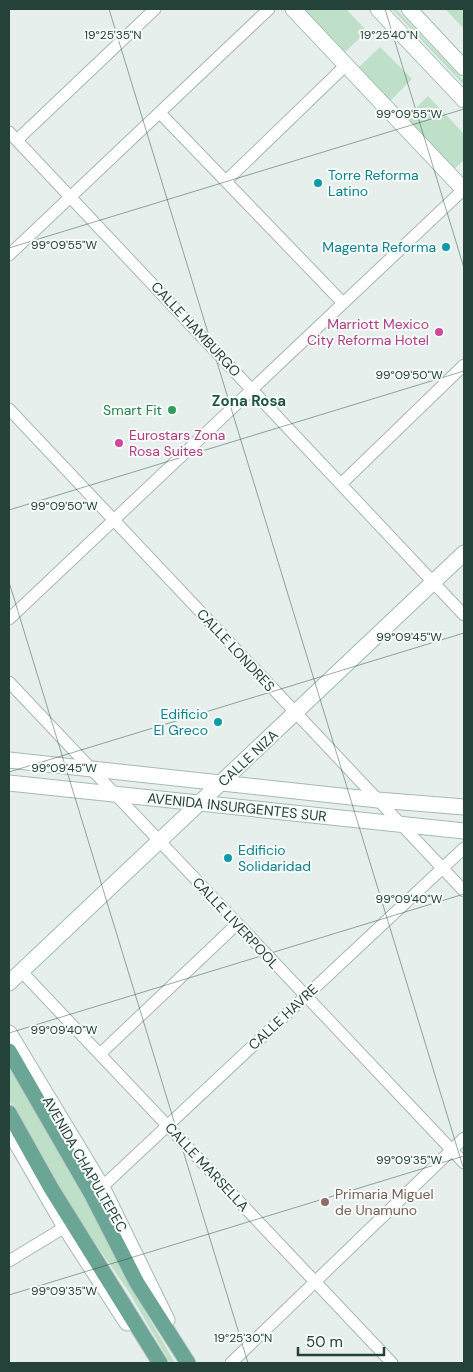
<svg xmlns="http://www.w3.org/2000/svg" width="473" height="1372" font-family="'DM Sans',sans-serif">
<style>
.green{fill:#bfe0c8}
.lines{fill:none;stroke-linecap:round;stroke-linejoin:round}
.street-casing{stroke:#a8b8b2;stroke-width:13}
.secondary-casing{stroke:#a4bbb3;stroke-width:17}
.primary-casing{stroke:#c2cac8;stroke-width:17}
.street{stroke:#fff;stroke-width:11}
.secondary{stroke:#fff;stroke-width:15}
.primary{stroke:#6aa596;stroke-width:15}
.ticks{fill:none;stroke:#24423a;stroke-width:1;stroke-opacity:0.45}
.culture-dot{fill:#0f9aa8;stroke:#f7fbf9;stroke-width:2}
.hotel-dot{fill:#d1479c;stroke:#f7fbf9;stroke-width:2}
.leisure-dot{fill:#2e9e5b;stroke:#f7fbf9;stroke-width:2}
.education-dot{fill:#8d6e63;stroke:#f7fbf9;stroke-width:2}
.labels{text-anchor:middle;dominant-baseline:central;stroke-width:4;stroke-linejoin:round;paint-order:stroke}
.culture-label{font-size:14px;fill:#0d838f;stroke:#f7fbf9;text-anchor:start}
.hotel-label{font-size:14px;fill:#b23c85;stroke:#f7fbf9;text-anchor:end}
.street-label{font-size:14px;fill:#24423a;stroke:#f7fbf9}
.leisure-label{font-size:14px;fill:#27864d;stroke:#f7fbf9;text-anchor:end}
.education-label{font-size:14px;fill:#785e54;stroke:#f7fbf9;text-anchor:start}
.neighbourhood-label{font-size:15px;font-weight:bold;fill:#1f5548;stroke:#f7fbf9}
.ticks-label{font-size:12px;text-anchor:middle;fill:#24423a;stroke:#f7fbf9;stroke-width:4;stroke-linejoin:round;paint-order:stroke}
</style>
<rect width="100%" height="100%" fill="#e6efeb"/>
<path class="green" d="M302 9H346L367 31 344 53Z
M392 9H396L464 81V85Z
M445 9H464V29Z
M380 47 412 79 390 101 358 68Z
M428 96 464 134V160L454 169 406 118Z
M9 1066 78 1184 133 1290 175 1363H170L129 1292 78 1218 9 1100Z"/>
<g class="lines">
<g class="street-casing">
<path id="street" d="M160 113 343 303
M9 132 464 615
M17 140 155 9
M226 181 346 65
M9 255 269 9
M9 409 464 891
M341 484 464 365
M9 619 464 189
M9 682 464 1163
M21 971 392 1363
M100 1054 237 924
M102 1187 464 848
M9 1261 65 1227
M231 1363 464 1138"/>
</g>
<g class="secondary-casing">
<path id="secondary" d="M293 9 464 190
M378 9 464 100
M409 9 464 68
M9 760 378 800 464 807
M9 783 464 831
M9 983 464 553
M9 1033 102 1187 167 1320
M9 1130 65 1227 127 1323"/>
</g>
<g class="primary-casing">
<path id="primary" d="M9 1051 92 1195 137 1283 188 1363
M9 1113 51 1188 160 1363"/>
</g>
<use href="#street" class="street"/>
<use href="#secondary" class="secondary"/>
<use href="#primary" class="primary"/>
</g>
<path class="ticks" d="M109 9 464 1170M385 9 464 268M9 248 464 109M9 510 464 371M9 582 248 1363M9 772 464 633M9 1033 464 894M9 1295 464 1156"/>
<g class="culture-dot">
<circle cx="318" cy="183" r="5"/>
<circle cx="446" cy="247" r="5"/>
<circle cx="218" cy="722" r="5"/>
<circle cx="228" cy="858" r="5"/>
</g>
<g class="hotel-dot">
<circle cx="439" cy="332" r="5"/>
<circle cx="119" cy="443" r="5"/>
</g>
<circle class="leisure-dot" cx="172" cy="410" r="5"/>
<circle class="education-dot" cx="325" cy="1202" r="5"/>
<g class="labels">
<g class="culture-label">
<text x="328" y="175">Torre Reforma<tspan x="328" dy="16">Latino</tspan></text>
<text x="436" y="247" text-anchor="end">Magenta Reforma</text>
<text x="208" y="714" text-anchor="end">Edificio<tspan x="208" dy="16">El Greco</tspan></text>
<text x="238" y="850">Edificio<tspan x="238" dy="16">Solidaridad</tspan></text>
</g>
<g class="hotel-label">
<text x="429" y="324">Marriott Mexico<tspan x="429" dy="16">City Reforma Hotel</tspan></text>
<text x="129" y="435" text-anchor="start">Eurostars Zona<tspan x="129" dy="16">Rosa Suites</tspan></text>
</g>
<g class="street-label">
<text transform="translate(196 329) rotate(47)">CALLE HAMBURGO</text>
<text transform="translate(236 650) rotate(47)">CALLE LONDRES</text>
<text transform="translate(248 758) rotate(-43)">CALLE NIZA</text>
<text transform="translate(237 807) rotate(6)">AVENIDA INSURGENTES SUR</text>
<text transform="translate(236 923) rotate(47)">CALLE LIVERPOOL</text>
<text transform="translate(283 1017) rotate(-43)">CALLE HAVRE</text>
<text transform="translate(85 1164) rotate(60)">AVENIDA CHAPULTEPEC</text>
<text transform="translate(207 1167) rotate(47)">CALLE MARSELLA</text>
</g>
<g class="leisure-label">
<text x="162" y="410">Smart Fit</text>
</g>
<g class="education-label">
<text x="335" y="1194">Primaria Miguel<tspan x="335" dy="16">de Unamuno</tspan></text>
</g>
<g class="neighbourhood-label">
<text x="249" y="401">Zona Rosa</text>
</g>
</g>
<g class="ticks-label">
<text x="113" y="39">19°25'35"N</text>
<text x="389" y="39">19°25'40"N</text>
<text x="409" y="118">99°09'55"W</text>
<text x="64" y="249">99°09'55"W</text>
<text x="409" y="379">99°09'50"W</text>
<text x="64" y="510">99°09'50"W</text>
<text x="409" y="641">99°09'45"W</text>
<text x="64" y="772">99°09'45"W</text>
<text x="409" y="903">99°09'40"W</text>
<text x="64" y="1034">99°09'40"W</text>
<text x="409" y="1164">99°09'35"W</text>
<text x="64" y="1295">99°09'35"W</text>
<text x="243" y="1342">19°25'30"N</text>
</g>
<rect width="473" height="1372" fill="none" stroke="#24423a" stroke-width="20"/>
<path d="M298 1347v8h86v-8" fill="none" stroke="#24423a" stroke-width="2.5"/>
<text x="306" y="1347" font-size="15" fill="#24423a" stroke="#f7fbf9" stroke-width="4" paint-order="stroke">50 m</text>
</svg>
